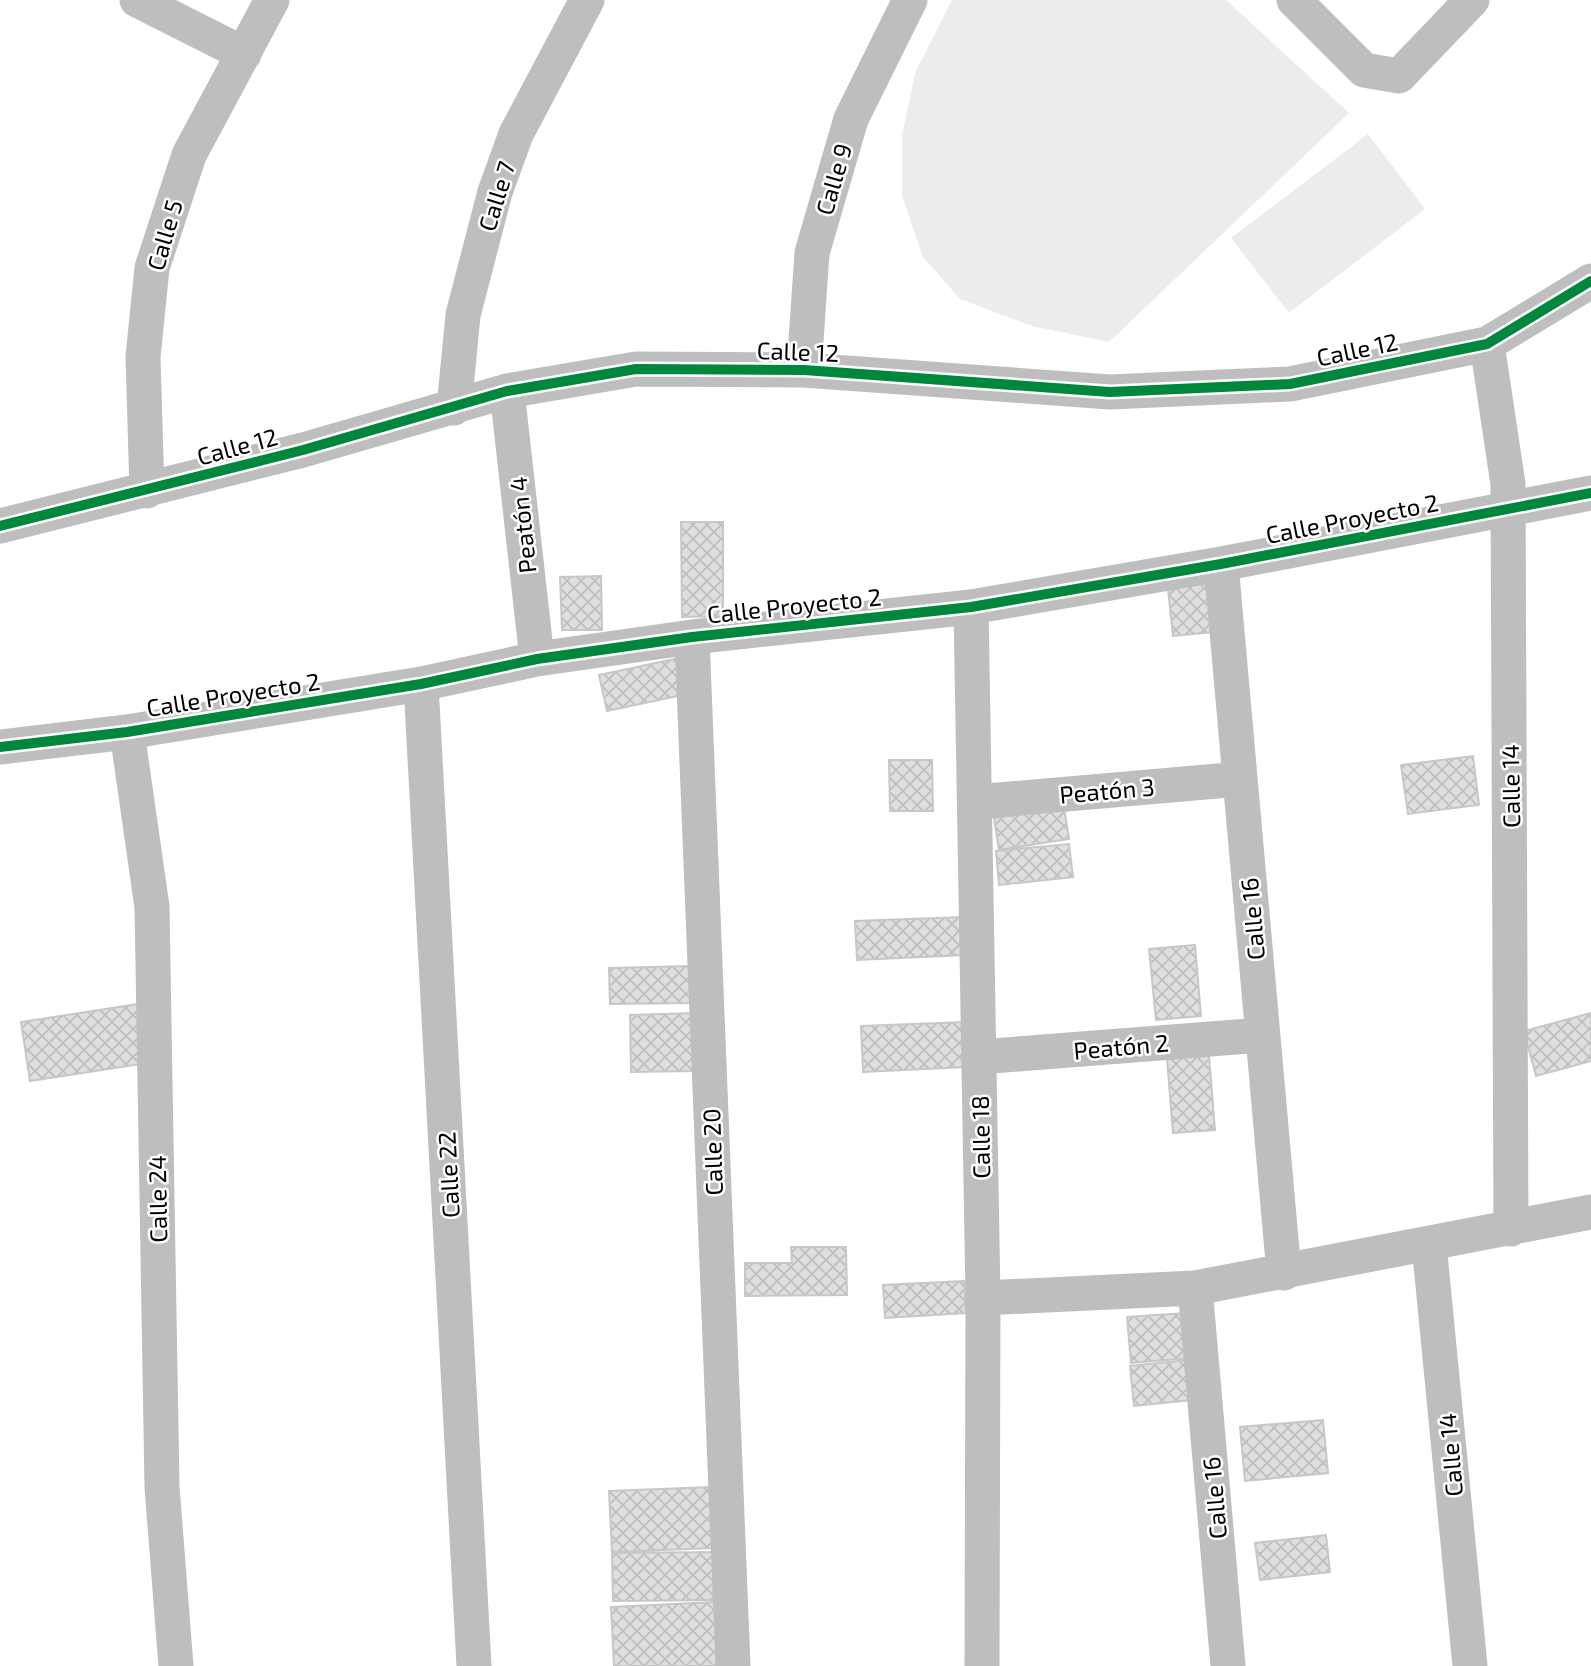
<svg xmlns="http://www.w3.org/2000/svg" width="1591" height="1666" font-family="'Exo 2',sans-serif">
<style>
.park{fill:#ececec}
.building{fill:url(#building-cross-hatch);stroke:#c7c7c7;stroke-width:2}
.lines{fill:none;stroke-linecap:round;stroke-linejoin:round}
.minor{stroke:#bebebe;stroke-width:35}
.cycleway-casing{stroke:#fff;stroke-width:15}
.cycleway{stroke:#00873e;stroke-width:10}
.labels{text-anchor:middle;dominant-baseline:central;stroke-width:5;stroke-linejoin:round;paint-order:stroke}
.street-label{font-size:24px;fill:#000;stroke:#fff}
</style>
<defs>
<pattern id="building-cross-hatch" width="8" height="8" patternUnits="userSpaceOnUse" patternTransform="scale(1.75)"><rect width="8" height="8" fill="#dfdfdf"/><path d="M0 0l8 8M0 8l8-8" fill="none" stroke="#bebebe"/></pattern>
</defs>
<rect width="100%" height="100%" fill="#fff"/>
<path class="park" d="M952 0H1226L1349 113 1109 342 1032 326 960 299 923 257 902 196V136L915 73Z
M1368 134 1425 209 1289 313 1231 238Z"/>
<path class="building" d="M681 522H723V616L682 617Z
M1206 575 1213 632 1173 636 1167 580Z
M601 576 602 630H562L560 577Z
M684 657 692 693 607 711 599 675Z
M1473 756 1479 805 1408 814 1401 765Z
M889 760H932L933 811H890Z
M1064 807 1069 839 999 850 994 818Z
M1069 844 1073 877 999 885 996 851Z
M963 917 965 955 857 960 855 921Z
M1195 945 1201 1016 1156 1020 1149 949Z
M691 966 692 1003 610 1004 609 968Z
M145 1003 154 1062 30 1081 21 1022Z
M695 1013 696 1071 631 1072 630 1015Z
M1591 1013V1061L1536 1076 1524 1031Z
M965 1022 967 1067 863 1072 861 1026Z
M1209 1056 1215 1130 1173 1133 1167 1059Z
M791 1247H846L847 1295 745 1296V1263H792Z
M964 1281 966 1313 885 1318 883 1285Z
M1185 1313 1189 1358 1131 1363 1127 1317Z
M1188 1360 1192 1400 1134 1406 1130 1366Z
M1323 1420 1328 1473 1245 1481 1240 1427Z
M711 1487 714 1548 612 1552 609 1491Z
M1326 1535 1330 1572 1260 1580 1255 1543Z
M718 1552V1600L613 1601 612 1553Z
M716 1602 719 1666H614L611 1607Z"/>
<g class="lines">
<path class="minor" d="M137 0 244 54
M1294 0 1364 70 1399 76 1472 0
M1487 344 1508 484 1511 1229
M804 370 812 253 851 119 910 0
M507 391 537 659
M454 408 463 315 495 192 516 134 587 0
M147 491 143 357 152 268 189 155 272 0
M0 526 303 450 507 391 636 369 804 370 1110 392 1290 384 1487 344 1591 281
M1221 564 1284 1273
M971 607 983 1298 982 1666
M692 637 733 1666
M421 684 474 1666
M127 732 152 907 162 1487 176 1666
M0 747 127 732 421 684 537 659 692 637 971 607 1221 564 1591 493
M975 802 1240 779
M979 1057 1262 1035
M1429 1244 1470 1666
M1195 1288 1228 1666
M983 1298 1195 1288 1591 1212"/>
<g class="cycleway-casing">
<path id="cycleway" d="M0 526 303 450 507 391 636 369 804 370 1110 392 1290 384 1487 344 1591 281
M0 747 127 732 421 684 537 659 692 637 971 607 1221 564 1591 493"/>
</g>
<use href="#cycleway" class="cycleway"/>
</g>
<g class="labels">
<g class="street-label">
<text transform="translate(833 179) rotate(-74)">Calle 9</text>
<text transform="translate(496 196) rotate(-73)">Calle 7</text>
<text transform="translate(164 235) rotate(-74)">Calle 5</text>
<text transform="translate(1357 349) rotate(-12)">Calle 12</text>
<text transform="translate(798 351) rotate(2)">Calle 12</text>
<text transform="translate(237 446) rotate(-15)">Calle 12</text>
<text transform="translate(1352 518) rotate(-11)">Calle Proyecto 2</text>
<text transform="translate(522 525) rotate(-96)">Peatón 4</text>
<text transform="translate(794 605) rotate(-6)">Calle Proyecto 2</text>
<text transform="translate(233 694) rotate(-9)">Calle Proyecto 2</text>
<text transform="translate(1510 786) rotate(-91)">Calle 14</text>
<text transform="translate(1107 790) rotate(-5)">Peatón 3</text>
<text transform="translate(1252 919) rotate(-95)">Calle 16</text>
<text transform="translate(1121 1046) rotate(-5)">Peatón 2</text>
<text transform="translate(980 1137) rotate(-91)">Calle 18</text>
<text transform="translate(712 1152) rotate(-92)">Calle 20</text>
<text transform="translate(448 1175) rotate(-93)">Calle 22</text>
<text transform="translate(157 1199) rotate(-91)">Calle 24</text>
<text transform="translate(1450 1455) rotate(-95)">Calle 14</text>
<text transform="translate(1214 1498) rotate(-95)">Calle 16</text>
</g>
</g>
</svg>
